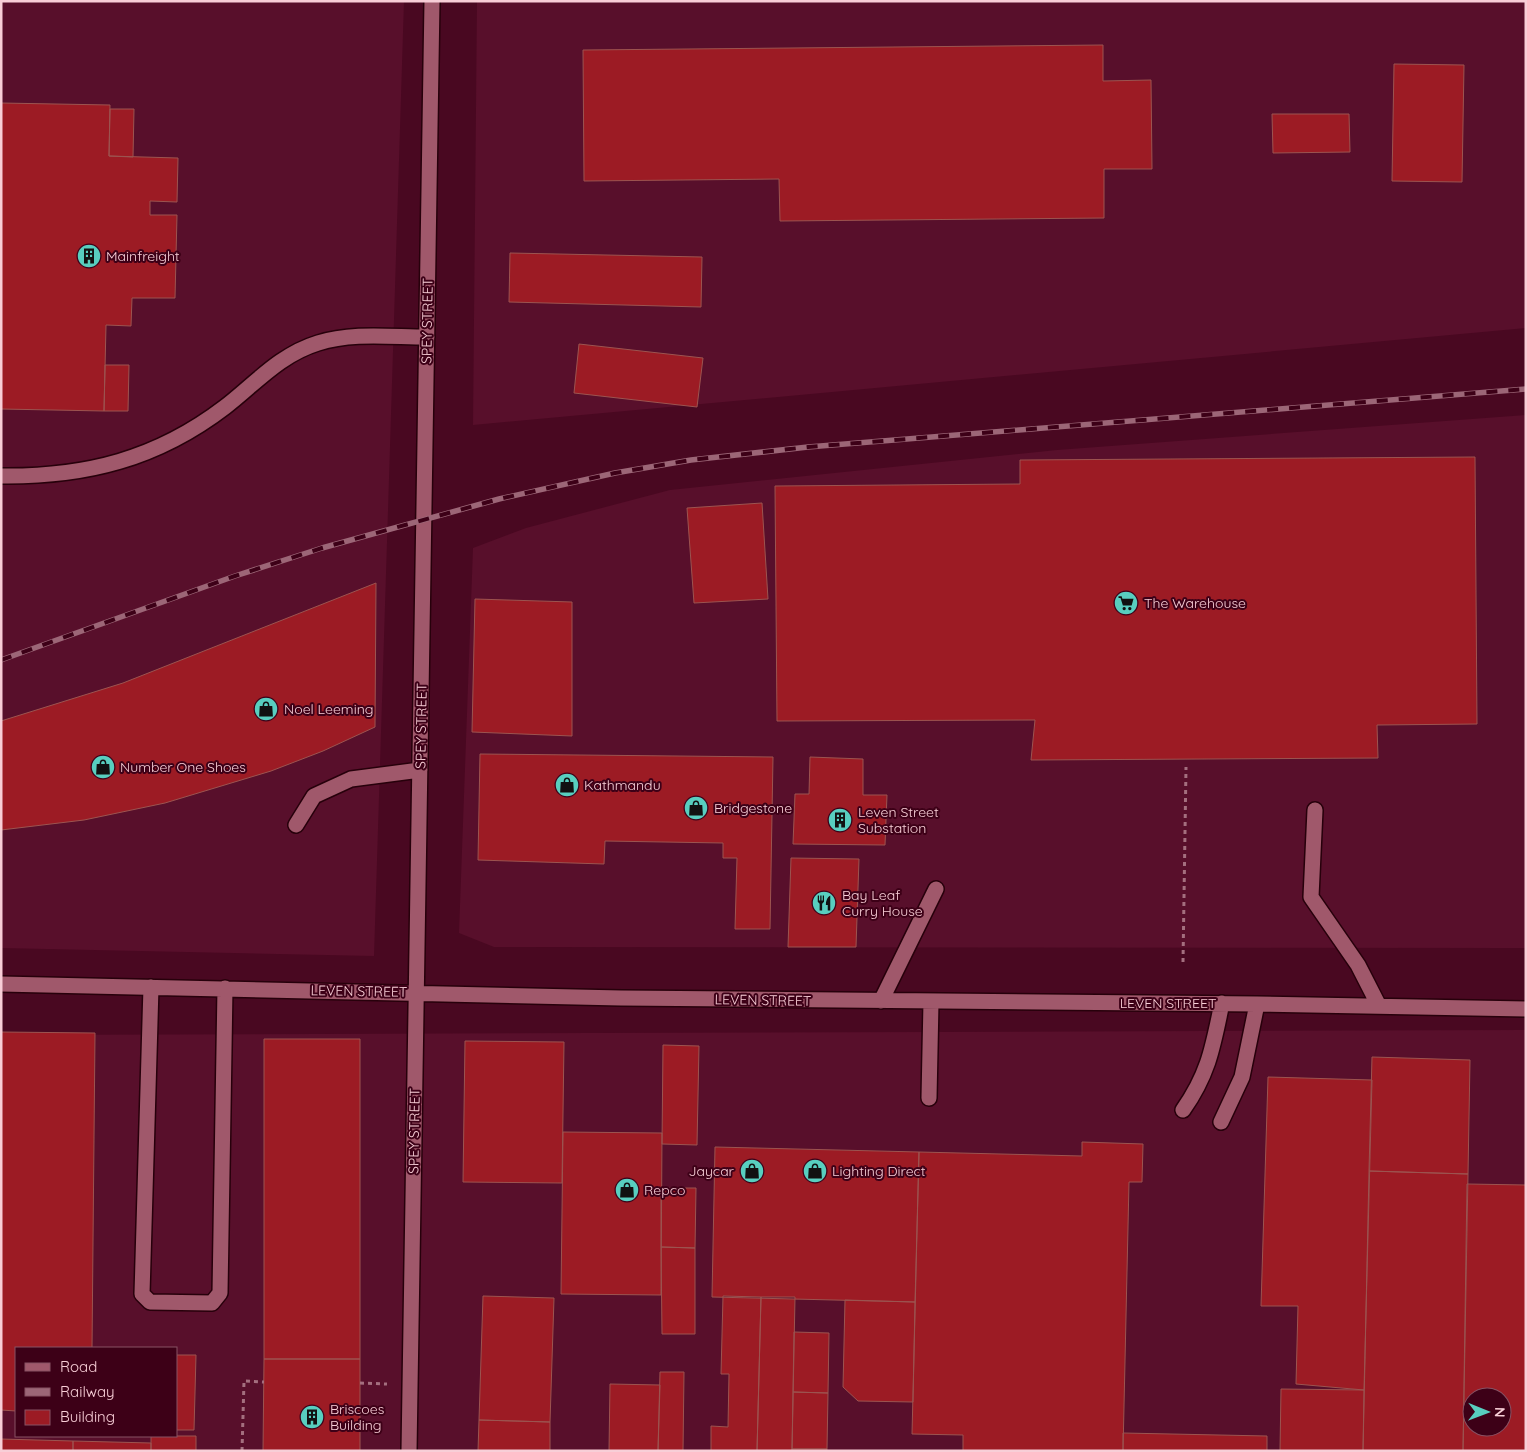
<svg xmlns="http://www.w3.org/2000/svg" width="1527" height="1452" font-family="Quicksand,sans-serif">
<style>
.built{fill:#580f2b;fill-rule:evenodd}
.building{fill:#9c1b24;stroke:#9c5450;fill-rule:evenodd}
.lines{fill:none;stroke-linecap:round;stroke-linejoin:round}
.minor-casing{stroke:#27000b;stroke-width:18}
.path{stroke:#a46f7f;stroke-width:3;stroke-dasharray:4 4;stroke-linecap:butt}
.minor{stroke:#a0586b;stroke-width:15}
.rail-casing{stroke:#9c6677;stroke-width:5.5}
.rail{stroke:#3d0017;stroke-width:4;stroke-dasharray:11;stroke-linecap:butt}
.labels{text-anchor:middle;dominant-baseline:central;stroke-width:4;stroke-linejoin:round;paint-order:stroke}
.poi-label{font-size:14px;fill:#f8ced7;stroke:#3d0017;text-anchor:start}
.street-label{font-size:14px;fill:#f8ced7;stroke:#3d0017}
</style>
<rect width="100%" height="100%" fill="#490821"/>
<path class="built" d="M1 1H404L374 956 1 948Z
M477 1H1526V328L473 425Z
M1526 415V948L494 947 459 933 473 548 526 528 670 490 1057 450Z
M1526 1030V1451H1V1035ZM16 1348H176V1436H16ZM1472 1397H1502V1427H1472Z"/>
<path class="building" d="M1103 45V81L1151 80 1152 169H1104V218L780 221 779 179 584 181 583 50Z
M1394 64 1464 65 1462 182 1392 181Z
M1 103 110 105 109 156 178 158 177 202 150 201V215H177L175 298H132L131 326 106 325 104 411 1 409Z
M110 109H134L133 157 109 156Z
M1272 114H1349L1350 152 1273 153Z
M510 253 702 257 701 307 509 302Z
M579 344 703 358 697 407 574 393Z
M105 365H129L128 411H104Z
M1475 457 1477 724 1377 725 1378 758 1031 760 1035 720 777 721 775 486 1020 484V460Z
M762 503 768 599 694 603 687 508Z
M376 583 375 727 323 751 271 771 165 803 84 820 1 830V721L123 683Z
M475 599 572 602V736L472 732Z
M480 754 773 757 770 929H735L737 858H723V843L605 841 604 864 478 860Z
M810 757 863 759V795H887L885 845 793 844 795 794H809Z
M791 858 859 859 856 947H788Z
M1 1032 95 1033 92 1348H16V1411L1 1410Z
M264 1039H360V1359H264Z
M465 1041 564 1042 562 1183 463 1182Z
M663 1045 699 1046 697 1145 662 1144Z
M1372 1057 1470 1060 1468 1174 1369 1171Z
M1268 1077 1372 1080 1364 1390 1296 1384 1298 1306H1261Z
M563 1132 662 1133 661 1295 561 1294Z
M1082 1142 1143 1144 1142 1182H1129L1123 1451H963V1435L912 1434 919 1152 1082 1156Z
M715 1147 919 1152 915 1302 712 1297Z
M1369 1171 1468 1174 1463 1451H1363Z
M1467 1184 1526 1185V1451H1463ZM1472 1397H1502V1427H1472Z
M661 1188H696L695 1248 661 1247Z
M661 1247 695 1248V1334H662Z
M483 1296 554 1298 550 1422 479 1420Z
M723 1296 761 1297 757 1451H711V1426L728 1427 729 1374H721Z
M761 1297H795L792 1451H757Z
M845 1300 915 1302 913 1402 858 1401 843 1387Z
M794 1332 829 1333 828 1393 793 1392Z
M176 1355H196L194 1430H176Z
M264 1359H360V1451H263Z
M660 1372H684L683 1451H658Z
M610 1384 660 1385 658 1451H609Z
M1281 1389 1364 1390 1363 1451H1280Z
M793 1392 828 1393 827 1449H792Z
M479 1420 550 1422V1451H478Z
M1123 1433 1267 1436V1451H1123Z
M151 1436H196V1451H151Z
M1 1439 73 1441V1451H1Z
M73 1441 151 1443V1451H73Z
M792 1449H827V1451H792Z"/>
<g class="lines">
<g class="minor-casing">
<path id="minor" d="M1 476C86 477 157 459 225 407 255 384 279 355 318 343 352 332 391 337 427 337
M1315 810 1311 897 1358 965 1379 1006
M296 825 314 796 351 779 420 770
M1 984 621 998 1257 1004 1526 1009
M151 987 142 1294 150 1302 212 1303 220 1293 225 988
M881 1001 936 889
M929 1098 931 1002
M1183 1110C1209 1073 1213 1046 1222 1003
M1221 1122 1242 1077 1257 1004
M409 1451 432 1"/>
</g>
<path class="path" d="M1183 962 1186 767
M360 1383 387 1384
M242 1451 244 1381 264 1382"/>
<use href="#minor" class="minor"/>
<g class="rail-casing">
<path id="rail" d="M1 660 235 576 322 548 499 499 615 473 691 460 808 447 1526 389"/>
</g>
<use href="#rail" class="rail"/>
</g>
<defs>
<g id="building-disc" transform="scale(1.25)"><circle r="9.5" fill="#58cebf" stroke="#3d0017"/><path d="M-4-6H4V6H1V3H-1V6H-4ZM-2.5-4.3h1.7v1.8h-1.7ZM.8-4.3h1.7v1.8H.8ZM-2.5-1h1.7V.8h-1.7ZM.8-1h1.7V.8H.8Z" fill="#111"/></g>
<g id="supermarket-disc" transform="scale(1.25)"><circle r="9.5" fill="#58cebf" stroke="#3d0017"/><path d="M-6-5.5h2.5l.6 2H6L4.5 2H-2.5L-4.4-4H-6ZM-1.5 3.2a1.3 1.3 0 1 0 .1 0ZM3 3.2a1.3 1.3 0 1 0 .1 0Z" fill="#111"/></g>
<g id="shop-disc" transform="scale(1.25)"><circle r="9.5" fill="#58cebf" stroke="#3d0017"/><path d="M-5-2.5h2.3a2.7 3.5 0 0 1 5.4 0H5L5.5 6h-11ZM-1.5-2.5h3a1.5 2.3 0 0 0-3 0Z" fill="#111"/></g>
<g id="restaurant-disc" transform="scale(1.25)"><circle r="9.5" fill="#58cebf" stroke="#3d0017"/><path d="M-5-6h1v4h1v-4h1v4h1v-4h1v5L-1.5 .5V6h-2V.5L-5-1ZM5-6V6H3V1.5H1.5Q1.5-4 5-6Z" fill="#111"/></g>
</defs>
<g fill-rule="evenodd">
<use href="#building-disc" x="89" y="256"/>
<use href="#supermarket-disc" x="1126" y="603"/>
<use href="#shop-disc" x="266" y="709"/>
<use href="#shop-disc" x="103" y="767"/>
<use href="#shop-disc" x="567" y="785"/>
<use href="#shop-disc" x="696" y="808"/>
<use href="#building-disc" x="840" y="820"/>
<use href="#restaurant-disc" x="824" y="903"/>
<use href="#shop-disc" x="752" y="1171"/>
<use href="#shop-disc" x="815" y="1171"/>
<use href="#shop-disc" x="627" y="1190"/>
<use href="#building-disc" x="312" y="1417"/>
</g>
<g class="labels">
<g class="poi-label">
<text x="106" y="256">Mainfreight</text>
<text x="1144" y="603">The Warehouse</text>
<text x="284" y="709">Noel Leeming</text>
<text x="120" y="767">Number One Shoes</text>
<text x="584" y="785">Kathmandu</text>
<text x="714" y="808">Bridgestone</text>
<text x="858" y="812">Leven Street<tspan x="858" dy="16">Substation</tspan></text>
<text x="842" y="895">Bay Leaf<tspan x="842" dy="16">Curry House</tspan></text>
<text x="734" y="1171" text-anchor="end">Jaycar</text>
<text x="832" y="1171">Lighting Direct</text>
<text x="644" y="1190">Repco</text>
<text x="330" y="1409">Briscoes<tspan x="330" dy="16">Building</tspan></text>
</g>
<g class="street-label">
<text transform="translate(427 321) rotate(-89)">SPEY STREET</text>
<text transform="translate(421 726) rotate(-89)">SPEY STREET</text>
<text transform="translate(359 991) rotate(1)">LEVEN STREET</text>
<text transform="translate(763 1000) rotate(1)">LEVEN STREET</text>
<text x="1168" y="1003">LEVEN STREET</text>
<text transform="translate(414 1131) rotate(-89)">SPEY STREET</text>
</g>
</g>
<rect width="1527" height="1452" fill="none" stroke="#f8ced7" stroke-width="5"/>
<rect x="15" y="1347" width="162" height="90" fill="#3d0017" stroke="#885264"/>
<rect x="25" y="1363" width="25" height="8" fill="#a0586b" stroke="#885264"/>
<text x="60" y="1372" font-size="15" fill="#f8ced7">Road</text>
<rect x="25" y="1388" width="25" height="8" fill="#9c6677" stroke="#885264"/>
<text x="60" y="1397" font-size="15" fill="#f8ced7">Railway</text>
<rect x="25" y="1410" width="25" height="15" fill="#9c1b24" stroke="#885264"/>
<text x="60" y="1422" font-size="15" fill="#f8ced7">Building</text>
<g transform="translate(1487 1412) rotate(91)"><circle r="24" fill="#3d0017" stroke="#885264"/>
<path d="M0-4L9 19L0 12L-9 19Z" fill="#58cebf"/>
<text y="-8" font-size="14" font-weight="bold" text-anchor="middle" fill="#f8ced7">N</text>
</g>
</svg>
